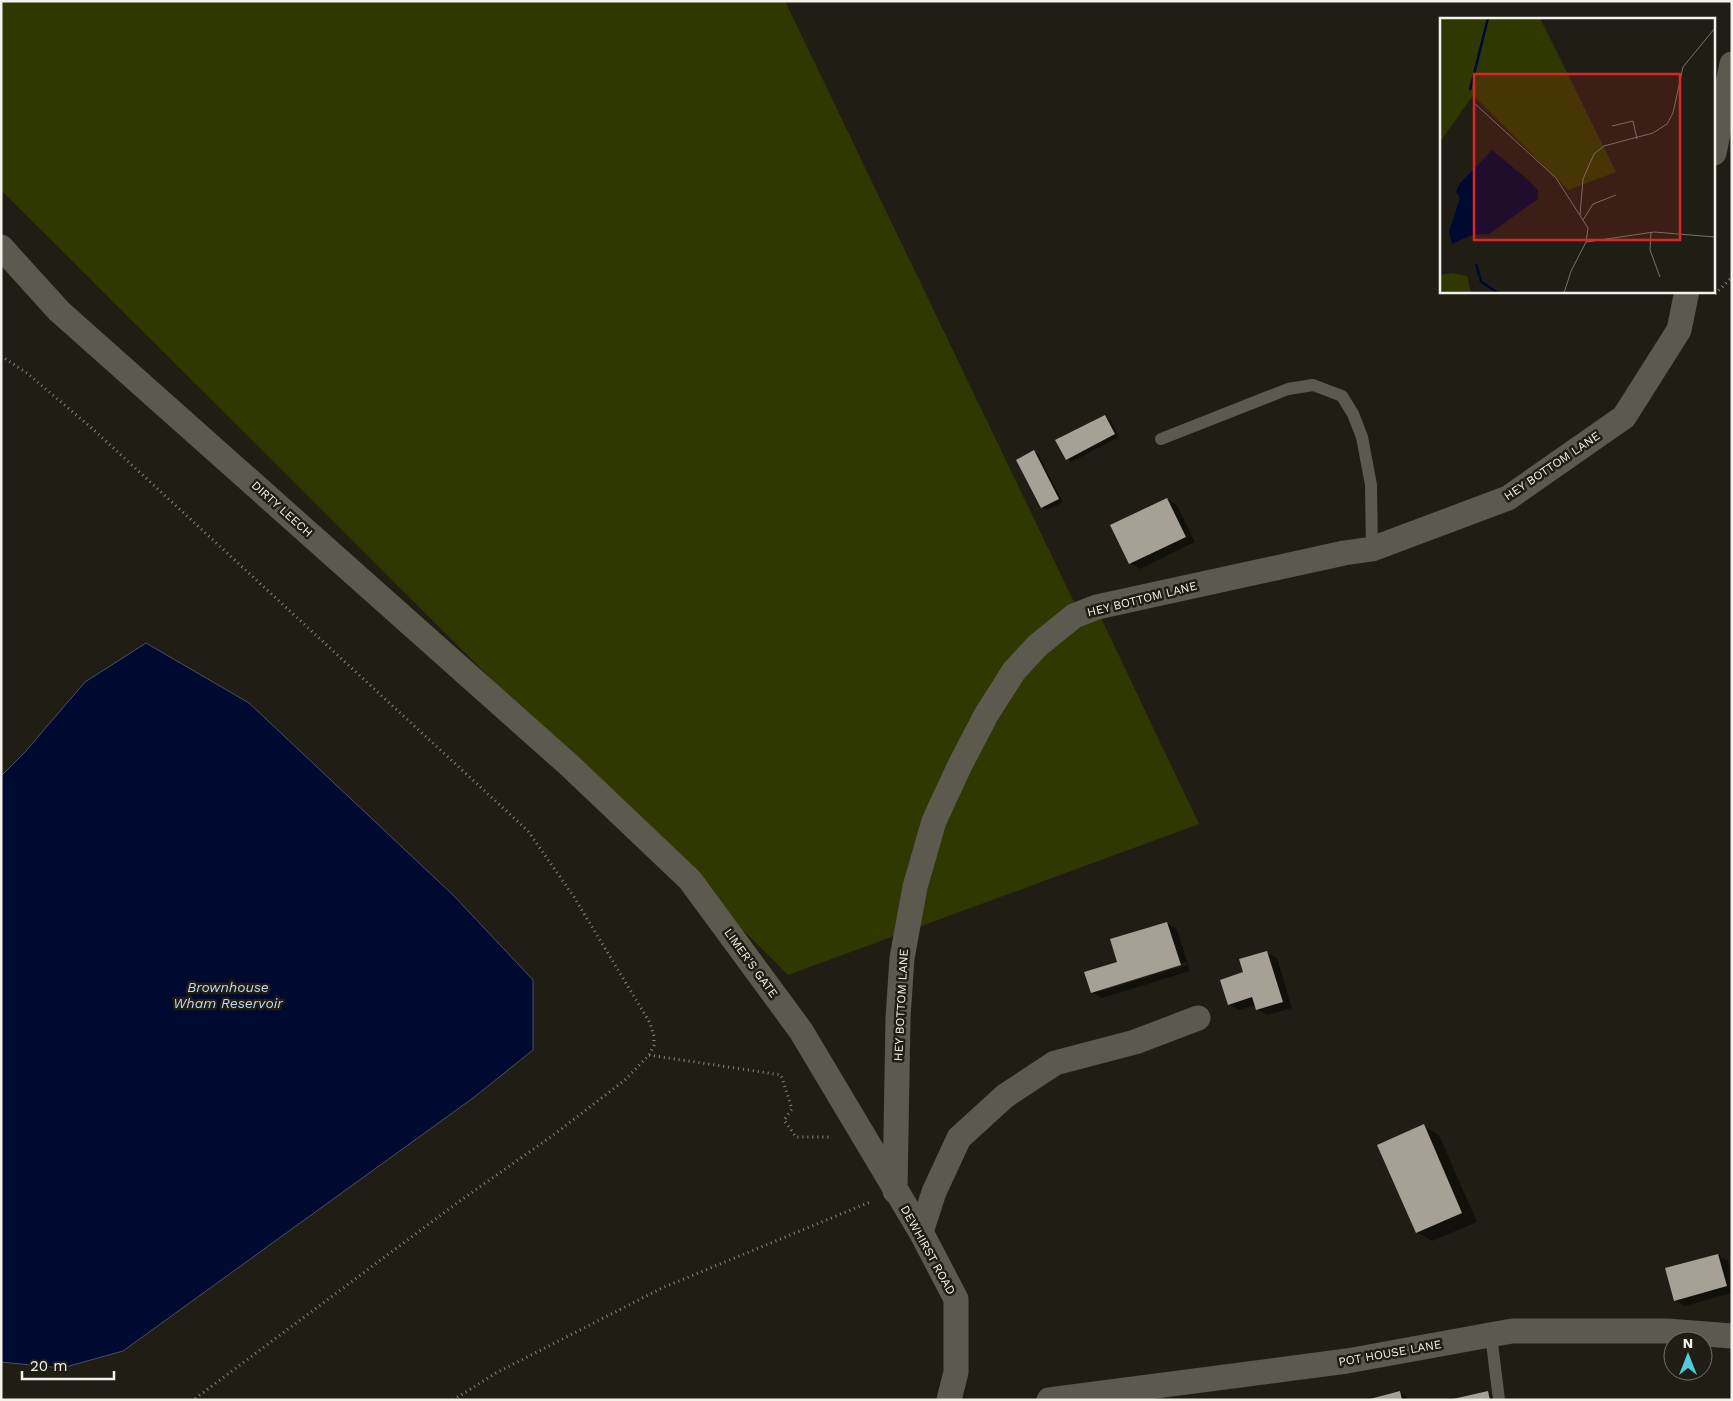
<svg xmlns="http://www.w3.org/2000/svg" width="1733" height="1401" font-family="'Work Sans',sans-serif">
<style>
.green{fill:#2f3801}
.water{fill:#000930;stroke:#494f68}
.shadow{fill:#0007;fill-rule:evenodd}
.building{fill:#a5a295}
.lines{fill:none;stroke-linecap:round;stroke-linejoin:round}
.path{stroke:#89877f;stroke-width:3;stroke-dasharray:1 4;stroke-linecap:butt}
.lane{stroke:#5c594e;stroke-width:12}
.street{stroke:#5c594e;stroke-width:25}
.labels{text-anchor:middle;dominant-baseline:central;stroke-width:5;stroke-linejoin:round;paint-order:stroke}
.street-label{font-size:12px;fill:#f3f1eb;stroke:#201e14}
.water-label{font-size:14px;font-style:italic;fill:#bfd7f9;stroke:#201e14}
.inset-river{fill:none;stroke:#000930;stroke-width:2.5}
.inset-road{fill:none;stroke:#74726a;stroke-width:1}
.view{fill:#d62828;fill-opacity:0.15;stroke:#d62828;stroke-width:2.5}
.inset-edge{fill:none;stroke:#f3f1eb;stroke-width:2.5}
</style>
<rect width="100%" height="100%" fill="#201e14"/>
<path class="green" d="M1 1H785L1074 602 1092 599 1199 824 788 975 1 190Z"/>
<path class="water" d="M146 643 249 703 454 896 533 980V1050L473 1098 123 1351 62 1368 1 1362V776L25 752 85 682Z"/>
<path class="shadow" d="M1105 416 1110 419 1119 437 1071 462 1067 459Z
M1034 452 1038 454 1063 502 1047 510 1042 507Z
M1167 499 1177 505 1195 542 1140 569 1130 563Z
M1167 923 1177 929 1190 971 1102 998 1092 992 1119 962ZM1186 962 1187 965 1098 992V990Z
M1266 952 1277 958 1292 1008 1267 1015 1257 1009 1256 1005 1239 1010 1229 1004 1245 973Z
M1424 1126 1439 1135 1477 1222 1432 1241 1417 1232Z
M1718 1255 1728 1261 1732 1274V1293L1685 1306 1675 1300Z
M1400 1392 1410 1400H1373Z
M1488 1393 1498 1400H1455Z"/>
<path class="building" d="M1105 415 1115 434 1066 460 1055 440Z
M1034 450 1059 499 1041 508 1016 460Z
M1167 498 1186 537 1129 564 1110 525Z
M1167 922 1181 965 1091 993 1084 972 1117 962 1110 939Z
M1267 951 1283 1002 1256 1010 1252 997 1228 1005 1220 980 1243 972 1239 959Z
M1424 1124 1462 1213 1416 1233 1377 1145Z
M1718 1254 1727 1286 1674 1301 1665 1268Z
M1400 1391 1402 1400H1370V1399Z
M1488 1391 1490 1400H1453V1399Z"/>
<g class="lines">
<path class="path" d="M1715 294 1732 277
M1 356 27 373 95 431 528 831 574 897 650 1023 654 1036V1045L649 1055 625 1080 552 1136 457 1203 193 1400
M649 1055 781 1075 792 1109 784 1120 796 1137H830
M453 1400 496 1373 662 1288 870 1202"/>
<path class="lane" d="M1161 439 1288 389 1313 385 1342 396 1353 414 1362 437 1371 485 1372 549
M1491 1335 1499 1400"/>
<path class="street" d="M1714 153 1732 64
M1 247 59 311 569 765 690 880 801 1031 921 1232 956 1299V1372L949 1400
M895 1191 898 1018 902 958 915 887 934 821 960 765 986 715 1014 671 1037 646 1074 616 1097 607 1344 553 1372 549 1508 498 1624 417 1679 330 1687 291
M921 1232 934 1192 959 1138 1005 1096 1055 1063 1135 1042 1198 1018
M1049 1400 1347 1361 1512 1331H1667L1732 1336"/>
</g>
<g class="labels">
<g class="street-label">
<text transform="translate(1552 466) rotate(-34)">HEY BOTTOM LANE</text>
<text transform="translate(282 509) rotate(42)">DIRTY LEECH</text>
<text transform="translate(1142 599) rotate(-14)">HEY BOTTOM LANE</text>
<text transform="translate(751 963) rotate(54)">LIMER'S GATE</text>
<text transform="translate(901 1005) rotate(-87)">HEY BOTTOM LANE</text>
<text transform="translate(928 1250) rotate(61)">DEWHIRST ROAD</text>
<text transform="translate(1390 1353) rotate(-10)">POT HOUSE LANE</text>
</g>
<g class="water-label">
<text x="228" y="987">Brownhouse<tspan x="228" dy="16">Wham Reservoir</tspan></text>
</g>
</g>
<g transform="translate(1440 18)">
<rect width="275" height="275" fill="#201e14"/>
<path d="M0 0H100L176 154 128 172 33 77 0 124ZM12 255 27 258 31 275H0V257Z" fill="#2f3801"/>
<path d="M52 132 88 162 98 172V181L49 216 32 217 12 226 9 214 20 180 16 174 20 165Z" fill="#000930"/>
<path class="inset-river" d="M30 72 48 0M36 246 41 263M40 263 58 275"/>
<path class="inset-road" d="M33 84 116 160 148 210 146 224 131 253 124 275M172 108 193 103 197 121M140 197 143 161 154 136 164 128 213 115 227 106 233 95 243 49 275 10M143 202 153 186 176 177M211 214 210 232 220 259M146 224 214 214 275 219"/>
<path class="view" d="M34 56H240V222H34Z"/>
<rect width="275" height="275" class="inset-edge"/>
</g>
<rect width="1733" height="1401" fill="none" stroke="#f3f1eb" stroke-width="5"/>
<g transform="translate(1688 1356)"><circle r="24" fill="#201e14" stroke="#74726a"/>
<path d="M0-4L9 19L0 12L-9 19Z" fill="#54cadd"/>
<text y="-8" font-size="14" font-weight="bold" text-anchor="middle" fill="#f3f1eb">N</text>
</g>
<path d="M22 1371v8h92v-8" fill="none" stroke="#f3f1eb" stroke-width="2.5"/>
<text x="30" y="1371" font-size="15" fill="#f3f1eb" stroke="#201e14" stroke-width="4" paint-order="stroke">20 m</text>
</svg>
